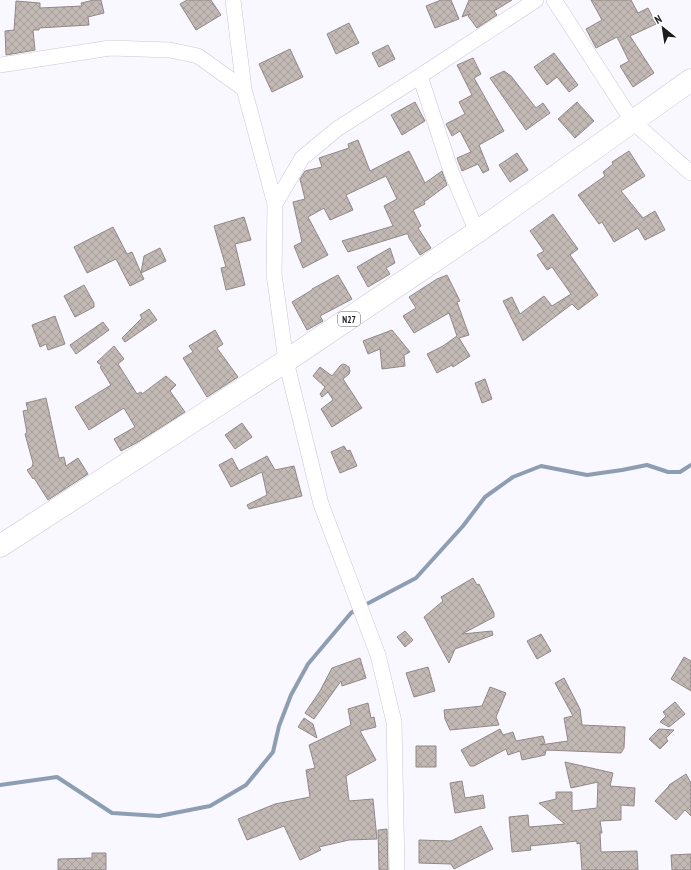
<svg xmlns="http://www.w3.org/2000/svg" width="691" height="870" font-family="'PT Sans Narrow',sans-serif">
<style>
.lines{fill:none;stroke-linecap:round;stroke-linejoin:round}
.stream{stroke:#8d9eb3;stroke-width:4}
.building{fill:url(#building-cross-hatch);stroke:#928986}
.minor-casing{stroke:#cac8d0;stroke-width:16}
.primary-casing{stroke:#cac8d0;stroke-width:23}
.minor{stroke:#fff;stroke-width:15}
.primary{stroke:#fff;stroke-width:22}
.labels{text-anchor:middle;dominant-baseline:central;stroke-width:4;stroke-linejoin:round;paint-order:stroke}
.shield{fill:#fff;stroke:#616062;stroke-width:1}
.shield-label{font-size:9px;font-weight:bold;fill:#1d1c1f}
</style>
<defs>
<pattern id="building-cross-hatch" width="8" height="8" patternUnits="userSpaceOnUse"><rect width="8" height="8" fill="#c2b9b5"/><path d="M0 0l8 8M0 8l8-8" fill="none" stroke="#a69e9b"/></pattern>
</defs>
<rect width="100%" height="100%" fill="#f9f7ff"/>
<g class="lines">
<path class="stream" d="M363 606 416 578 463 526 485 497 513 477 541 466 587 475 622 470 647 465 668 472H680L691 465
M0 785 57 777 112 813 159 816 210 806 246 785 273 752 279 726 291 695 308 664 351 613 357 609"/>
</g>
<path class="building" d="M94 0H101L104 13 88 17 89 25 39 28V30H33L35 50 6 55 5 31 14 30 16 1 40 3V8L82 6 81 3Z
M187 0H211L221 15 196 30 180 4Z
M441 0H451L459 19 435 28 426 6Z
M469 0H512L494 11 497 15 477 28 468 16 470 14 462 17Z
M591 0H631L638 13 648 8 656 24 630 36 654 73 633 87 620 66 629 61 617 37 596 48 586 29 602 20Z
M349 23 359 43 336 54 327 34Z
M388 45 395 59 379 67 372 53Z
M290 49 303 77 272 92 259 64Z
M554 53 578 85 569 92 557 77 547 85 534 67Z
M473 58 481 74 474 78 504 131 479 145 489 170 483 173 478 164 462 171 457 158 471 152 460 131 452 136 446 124 465 114 459 102 472 95 457 65Z
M504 71 511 76 536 108 543 103 550 113 526 130 490 78Z
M415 102 425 121 402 135 391 115Z
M577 102 594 121 575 138 558 119Z
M358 140 370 171 409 151 425 183 442 171 447 185 424 202 425 204 413 210 421 226 418 228 431 248 420 255 409 238 408 234H406L348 252 342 241 393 226 384 206 397 199 386 176 346 195 353 210 330 220 324 208 308 217 328 255 303 268 294 246 302 242 293 202 305 199 300 179 305 171 322 167 319 158 349 148 348 144Z
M629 151 645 176 621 191 643 218 655 211 665 230 645 240 638 228 614 242 602 222 599 224 578 195 605 176 603 172 613 164 612 162Z
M517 153 528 170 510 182 499 165Z
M553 214 578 249 570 255 598 295 578 310 572 304 523 341 503 301 512 297 520 314 544 296 552 306 571 294 552 267 547 270 537 255 544 251 530 231Z
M244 217 251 240 235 244 245 285 226 290 221 268 226 267 214 226Z
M113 227 127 254 132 252 141 273 144 256 160 248 166 261 141 273 144 279 130 286 116 259 87 273 74 247Z
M390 248 395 263 386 268 390 274 368 287 357 267Z
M338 275 352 299 320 316 323 321 307 330 292 302 312 290V289Z
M447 275 460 301 457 302 469 335 459 338 470 356 453 367 452 365 437 373 427 354 443 346 457 336 449 313 414 333 403 316 416 308 409 297 437 279Z
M84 285 94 303V307L75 317 64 296Z
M149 309 157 320 125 342 122 338 142 318 140 315Z
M55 316 65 344 48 350 46 344 40 347 32 325Z
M103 322 109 330 76 354 70 345Z
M215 330 223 344 217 348 238 377 207 397 183 358 193 352 189 346Z
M392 330 410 352 404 355 405 366 382 369 380 349 368 354 363 341Z
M114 346 124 359 118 364 137 394 141 392 142 394 166 376 176 385 170 391 185 412 138 442 121 451 114 439 135 427 124 408 89 430 75 407 111 385 100 367 102 366 97 362Z
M343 364 346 365 349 367 350 371 349 374 343 379 362 408 332 427 321 409 333 400 328 392 322 397 320 394 325 387 313 376 320 367 332 376 340 366Z
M485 379 492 399 482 403 475 383Z
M46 398 59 458 64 457 66 466 78 458 88 474 48 500 34 478 33 479 27 470 32 467 33 463 25 434 27 433 23 411 28 410 26 403Z
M242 423 252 437 235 449 225 435Z
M344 446 347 451 350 450 357 466 340 473 331 452Z
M267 456 275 470 294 466 302 496 249 509 247 505 267 495 262 472 231 487 219 465 232 458 239 471Z
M473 578 477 585 479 584 494 613V617L462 634 492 631 493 635 455 649 449 663 424 617 443 601 441 597Z
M405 631 413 640 405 647 397 637Z
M541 634 551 651 537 659 527 641Z
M684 657 691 661V691L671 679Z
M360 658 366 678 342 686 341 681 314 719 305 713 320 691 332 668Z
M428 667 435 691 414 697 406 673Z
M564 678 580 709 582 725 625 727 624 748 621 753 546 750 545 755 522 760 520 751 508 755 506 749 474 766H470L461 750 500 729 503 735 513 732 516 741 543 736 545 743 540 745 568 741 564 718 573 716 555 683Z
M490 687 506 693 496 717 499 725 450 730 445 719 444 710 482 706Z
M675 702 685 714 669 727 660 722 666 716 663 712Z
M368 703 371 718 374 717 376 727 360 731 376 760 346 776 349 801 373 799 377 839 349 840 319 847 321 850 300 860 284 826 247 840 238 819 275 804 310 797 306 770 315 768 309 745 351 725 348 709Z
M304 718 313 724 317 738 298 727Z
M659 729 674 730 666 738 668 741 660 749 649 739Z
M416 746H436V767H416Z
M565 762 613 773 610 786 635 788 634 806 621 805V820L600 821 602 833H600L601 852 637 851 638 870H582L580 843 577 844V841L530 846 531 850 512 852 509 817 528 815 529 827 565 824 539 803 556 799V792H572V811L597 808 598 782 571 788Z
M686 774 691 783V816L685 810 676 820 655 801 669 786V785Z
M462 781 465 798 483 795 485 808 455 813 450 783Z
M481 826 493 849 454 869 451 864 419 863V840L451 841Z
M387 829 388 870H379L378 830Z
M92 853H106V870H58V859L92 858Z
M691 854V870H672L671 855Z"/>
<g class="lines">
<g class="minor-casing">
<path id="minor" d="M233 0 244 89 275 204 274 274 286 361 321 504 378 655 394 722 397 870
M554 0 633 122 691 173
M0 65 110 48 170 50 198 56 244 89
M420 76 451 171 477 232
M275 204 302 158 337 129 420 76 536 0"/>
</g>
<g class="primary-casing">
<path id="primary" d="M0 546 286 361 477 232 691 80"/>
</g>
<use href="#minor" class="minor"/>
<use href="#primary" class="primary"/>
</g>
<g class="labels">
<rect class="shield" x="338" y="312" width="22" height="14" rx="3"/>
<g class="shield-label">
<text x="349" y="319">N27</text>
</g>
</g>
<g transform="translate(663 28) rotate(330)" stroke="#ffffff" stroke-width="3" paint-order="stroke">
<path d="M0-3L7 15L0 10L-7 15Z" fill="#1d1c1f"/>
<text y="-6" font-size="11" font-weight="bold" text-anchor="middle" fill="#1d1c1f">N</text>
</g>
</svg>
